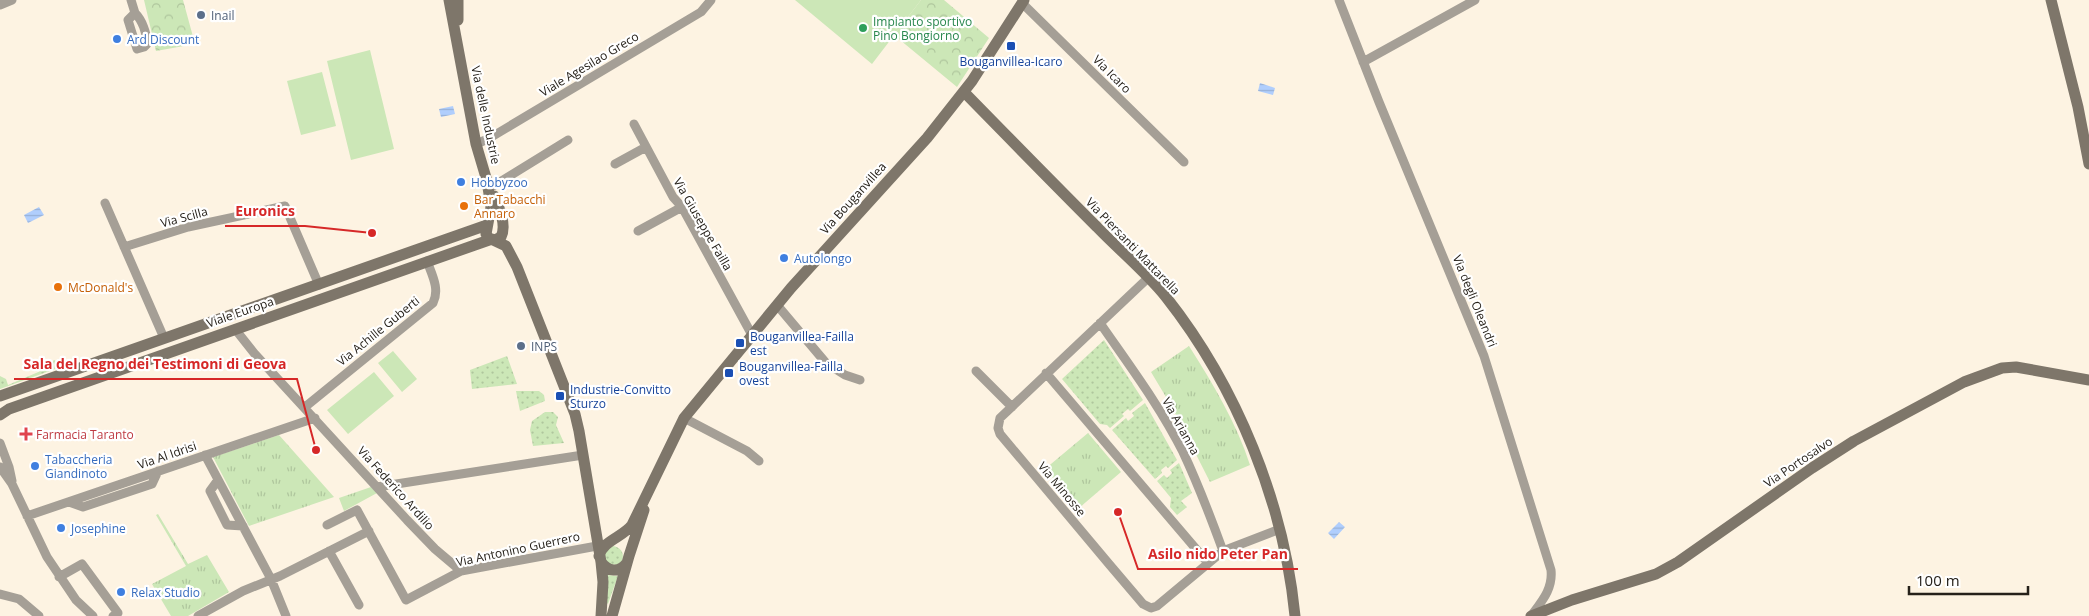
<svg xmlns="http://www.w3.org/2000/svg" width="2089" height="616" font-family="'Open Sans',sans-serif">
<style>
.grass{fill:url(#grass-tufts)}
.park{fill:url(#park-crowns)}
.garden{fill:url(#garden-dots)}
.pitch{fill:#cce7b7}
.water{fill:url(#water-rules)}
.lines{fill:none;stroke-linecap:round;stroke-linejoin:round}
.street{stroke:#a59f96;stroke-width:9}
.secondary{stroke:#7e766a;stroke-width:11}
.service-dot{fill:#5c6f8a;stroke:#fff;stroke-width:2}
.leisure-dot{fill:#2e9e5b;stroke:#fff;stroke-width:2}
.shop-dot{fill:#3f7fe0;stroke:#fff;stroke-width:2}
.transit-dot{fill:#1a4fb4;stroke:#fff;stroke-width:2}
.food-dot{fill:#e8710a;stroke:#fff;stroke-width:2}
.health-dot{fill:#e0444e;stroke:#fff;stroke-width:2}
.labels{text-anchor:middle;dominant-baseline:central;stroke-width:4.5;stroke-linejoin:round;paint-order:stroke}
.service-label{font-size:12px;fill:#4e5e75;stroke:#fff;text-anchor:start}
.leisure-label{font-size:12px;fill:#27864d;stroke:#fff;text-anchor:start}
.shop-label{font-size:12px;fill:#366cbe;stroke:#fff;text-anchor:start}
.transit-label{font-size:12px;fill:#164399;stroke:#fff;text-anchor:start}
.street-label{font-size:12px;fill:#26211a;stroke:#fff}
.food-label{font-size:12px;fill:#c56008;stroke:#fff;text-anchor:start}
.health-label{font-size:12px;fill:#be3a42;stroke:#fff;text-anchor:start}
.leader{fill:none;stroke:#d62828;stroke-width:2}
.callout-dot{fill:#d62828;stroke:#fff;stroke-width:2}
.callout-label{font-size:14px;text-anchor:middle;font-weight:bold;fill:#d62828;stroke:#fff;stroke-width:4.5;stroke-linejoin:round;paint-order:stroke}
</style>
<defs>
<pattern id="grass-tufts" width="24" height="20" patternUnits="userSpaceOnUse" patternTransform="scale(1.25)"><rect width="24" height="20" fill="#cce7b7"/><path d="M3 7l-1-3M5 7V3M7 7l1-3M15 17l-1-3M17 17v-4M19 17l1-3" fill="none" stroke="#afc69d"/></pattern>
<pattern id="park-crowns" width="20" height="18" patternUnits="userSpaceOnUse" patternTransform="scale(1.25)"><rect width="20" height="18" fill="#cce7b7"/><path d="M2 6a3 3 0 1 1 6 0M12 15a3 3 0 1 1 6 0" fill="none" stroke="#afc69d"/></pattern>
<pattern id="garden-dots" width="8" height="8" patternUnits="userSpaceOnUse" patternTransform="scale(1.25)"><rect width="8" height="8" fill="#cce7b7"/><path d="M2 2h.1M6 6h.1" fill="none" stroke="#afc69d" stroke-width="1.8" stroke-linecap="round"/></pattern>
<pattern id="water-rules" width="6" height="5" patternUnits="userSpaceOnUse" patternTransform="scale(1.25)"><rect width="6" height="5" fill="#b0cefd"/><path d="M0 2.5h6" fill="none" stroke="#97b1d8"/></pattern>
</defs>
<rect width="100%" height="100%" fill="#fdf3e2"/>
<path class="grass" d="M1189 346C1213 384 1236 422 1250 465L1210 482 1172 407 1151 372Z
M1088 433 1121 472 1079 508 1045 469Z
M279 435 334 497 249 526 213 457Z
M371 487 377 493 344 511 339 498Z
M158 514 188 564 207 555 229 592 188 616H171L152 584 186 566 156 515Z"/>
<path class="park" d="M144 0H183L195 44 156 51Z
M921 0H944L989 38 957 87 894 35Z"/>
<path class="garden" d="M1104 340 1143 400 1130 411 1128 409 1122 414 1124 416 1110 428 1107 425 1100 424 1062 379Z
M507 356 517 384 472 389 470 370Z
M55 360 58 368 0 389V376L6 379 8 385 43 370 41 365Z
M516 391H539L544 395 545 401 520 411Z
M1145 403 1177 460 1168 468 1166 466 1161 470 1162 473 1155 479 1112 430 1126 418 1128 421 1134 416 1132 413Z
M545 412H553L558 417 556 425 564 443 533 446 530 430 532 421Z
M1179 463 1192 493 1181 501 1187 507 1177 515 1170 507 1171 498 1157 481 1164 475 1167 478 1172 473 1170 470Z
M613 546C624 548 625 557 620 565L607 564 604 552Z
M607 575 618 576 608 604 607 603Z"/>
<path class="pitch" d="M795 0H921L872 64Z
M370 50 394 149 351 160 327 61Z
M322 72 336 126 301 135 287 81Z
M393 351 417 379 402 392 378 363Z
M374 372 394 396 348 434 327 410Z"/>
<path class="water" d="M1260 83 1275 88 1273 95 1258 91Z
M453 106 455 114 441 117 439 109Z
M39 207 44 215 28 223 24 215Z
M1339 522 1345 527 1334 539 1328 533Z"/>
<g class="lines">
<path class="street" d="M131 0 135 13 128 20 137 49 144 47 147 44C147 33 142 20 135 13
M1339 0 1379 102 1484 356 1551 570C1553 589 1542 601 1531 616
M1022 3 1184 162
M0 5 12 0
M1363 62 1475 0
M634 124 673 197 682 207 752 335
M476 144 488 139 701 12 711 0
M615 164 646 147
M490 188 568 140
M105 203 164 338
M638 231 682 207
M124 247 188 227 285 206 319 285
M1148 278 1000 418 998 428 1000 434 1109 564 1143 604 1151 608 1157 606 1223 551 1280 529
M777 305 826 363 845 375 860 380
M1100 323C1129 365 1160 406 1183 452 1198 484 1211 518 1223 551
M235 329 254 353 407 520 435 549 461 571
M976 371 1012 407
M1046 373 1208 563
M305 407 433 303C440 289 432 275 427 261
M684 418 747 451 759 461
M0 443 9 467 12 481
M205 455 271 579 286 616
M0 467 12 484 47 557 76 600 93 616
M218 480 210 491 227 525 243 526
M377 487 583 455
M69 502 83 507 152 484 158 471
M27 516 315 418
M327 525 357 510 406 600 461 571 597 546
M329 551 359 605
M59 577 82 564 118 613 113 616
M0 594 19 599 39 616
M198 616 243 591 280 576 369 531"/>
<path class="secondary" d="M449 0 476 144 487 181 491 207 486 234 489 238 506 246 517 267 575 414 579 431 601 562 603 582 601 616
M458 0V20
M2051 0 2078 107 2089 164
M964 92C1008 137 1052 182 1097 227 1119 250 1146 272 1166 297 1237 387 1284 503 1295 616
M494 196C499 207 507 225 501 237L495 240
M0 396 487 225
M0 415 9 409 492 239
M599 556C602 541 623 537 632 525L684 418 791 288 927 138 972 81 1024 0
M601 562C608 572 619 573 627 563
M612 616 629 556 644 510
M1531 616 1572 600 1656 574 1678 562 1812 468 1854 441 1964 382 2002 368 2016 367 2089 380"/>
</g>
<g class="service-dot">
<circle cx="201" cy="15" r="5"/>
<circle cx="521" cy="346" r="5"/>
</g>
<circle class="leisure-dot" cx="863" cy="28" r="5"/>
<g class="shop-dot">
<circle cx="117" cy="39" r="5"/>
<circle cx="461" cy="182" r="5"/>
<circle cx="784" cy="258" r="5"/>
<circle cx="35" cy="466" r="5"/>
<circle cx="61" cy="528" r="5"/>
<circle cx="121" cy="592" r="5"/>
</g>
<g class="transit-dot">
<rect x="1006" y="41" width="10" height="10" rx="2.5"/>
<rect x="735" y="338" width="10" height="10" rx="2.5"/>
<rect x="724" y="368" width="10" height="10" rx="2.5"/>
<rect x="555" y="391" width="10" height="10" rx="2.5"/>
</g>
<g class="food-dot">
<circle cx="464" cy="206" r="5"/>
<circle cx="58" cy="287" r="5"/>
</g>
<path class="health-dot" d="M23.5 426.5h5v5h5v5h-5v5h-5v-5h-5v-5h5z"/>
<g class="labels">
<g class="service-label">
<text x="211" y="15">Inail</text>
<text x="531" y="346">INPS</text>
</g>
<g class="leisure-label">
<text x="873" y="21">Impianto sportivo<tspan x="873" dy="14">Pino Bongiorno</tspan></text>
</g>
<g class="shop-label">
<text x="127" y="39">Ard Discount</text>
<text x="471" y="182">Hobbyzoo</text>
<text x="794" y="258">Autolongo</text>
<text x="45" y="459">Tabaccheria<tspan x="45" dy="14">Giandinoto</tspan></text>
<text x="71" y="528">Josephine</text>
<text x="131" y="592">Relax Studio</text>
</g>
<g class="transit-label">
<text x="1011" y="61" text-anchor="middle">Bouganvillea-Icaro</text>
<text x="750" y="336">Bouganvillea-Failla<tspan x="750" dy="14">est</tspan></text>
<text x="739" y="366">Bouganvillea-Failla<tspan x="739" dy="14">ovest</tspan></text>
<text x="570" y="389">Industrie-Convitto<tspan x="570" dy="14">Sturzo</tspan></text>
</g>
<g class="street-label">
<text transform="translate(589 64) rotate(-31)">Viale Agesilao Greco</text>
<text transform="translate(1112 74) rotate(45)">Via Icaro</text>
<text transform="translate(486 115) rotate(78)">Via delle Industrie</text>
<text transform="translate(853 198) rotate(-48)">Via Bouganvillea</text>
<text transform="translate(184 217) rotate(-15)">Via Scilla</text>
<text transform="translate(703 224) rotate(60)">Via Giuseppe Failla</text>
<text transform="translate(1133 246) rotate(46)">Via Piersanti Mattarella</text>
<text transform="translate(1475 301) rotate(68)">Via degli Oleandri</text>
<text transform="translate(240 312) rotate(-19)">Viale Europa</text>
<text transform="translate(378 331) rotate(-39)">Via Achille Guberti</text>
<text transform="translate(1181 426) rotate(61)">Via Arianna</text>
<text transform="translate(167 455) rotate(-19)">Via Al Idrisi</text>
<text transform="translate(1798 462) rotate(-34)">Via Portosalvo</text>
<text transform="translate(396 488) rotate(48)">Via Federico Ardilio</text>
<text transform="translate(1062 489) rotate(50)">Via Minosse</text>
<text transform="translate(518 549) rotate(-12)">Via Antonino Guerrero</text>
</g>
<g class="food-label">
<text x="474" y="199">Bar Tabacchi<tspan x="474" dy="14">Annaro</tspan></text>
<text x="68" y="287">McDonald's</text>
</g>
<g class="health-label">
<text x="36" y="434">Farmacia Taranto</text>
</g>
</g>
<path class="leader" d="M372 233L305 226H225M316 450L297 379H14M1118 512L1138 569H1298"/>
<g class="callout-dot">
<circle cx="372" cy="233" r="5"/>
<circle cx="316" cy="450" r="5"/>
<circle cx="1118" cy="512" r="5"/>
</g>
<g class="callout-label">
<text x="265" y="216">Euronics</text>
<text x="155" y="369">Sala del Regno dei Testimoni di Geova</text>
<text x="1218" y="559">Asilo nido Peter Pan</text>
</g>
<path d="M1909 586v8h119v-8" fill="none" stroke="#26211a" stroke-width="2.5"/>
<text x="1916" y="586" font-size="15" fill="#26211a" stroke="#ffffff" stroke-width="4" paint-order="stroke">100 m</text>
</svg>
